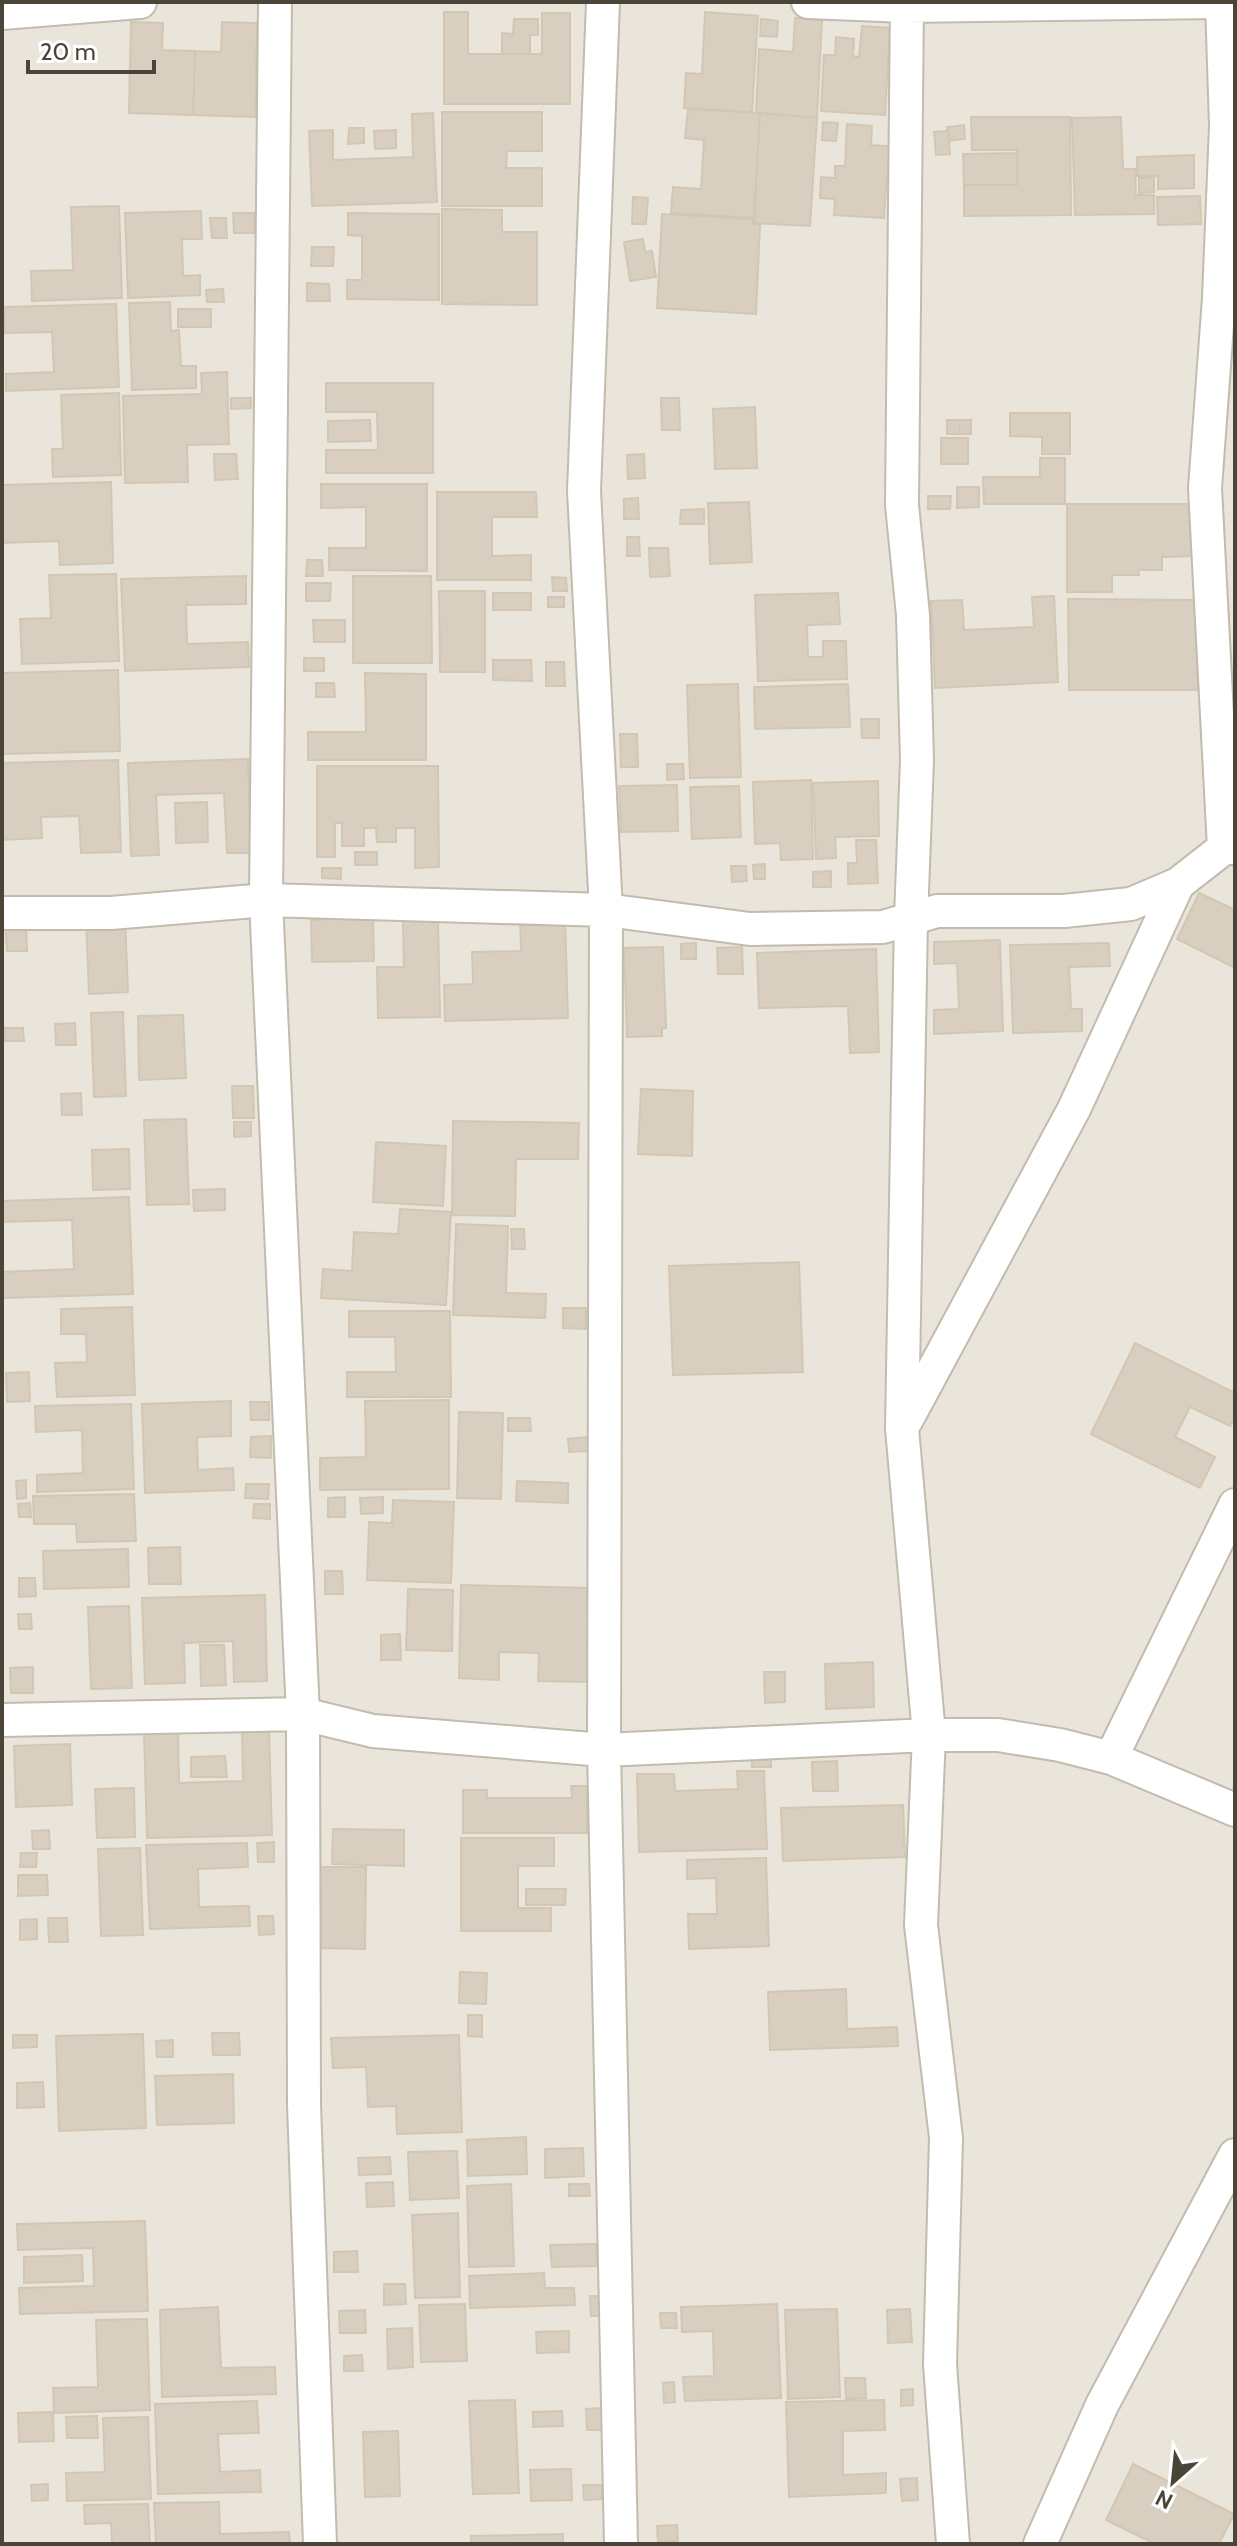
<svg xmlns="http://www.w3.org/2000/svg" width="1237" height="2546" font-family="Cabin,sans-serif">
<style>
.residential{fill:#eae5da}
.building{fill:#d8cfc1;stroke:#d3c7b4;stroke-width:2}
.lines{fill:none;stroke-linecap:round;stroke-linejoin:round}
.minor-casing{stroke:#c2bbae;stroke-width:36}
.minor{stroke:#fff;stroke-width:32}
</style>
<rect width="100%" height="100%" fill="#f6f3ec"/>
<path class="residential" d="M2 2H1235V2544H2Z"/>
<path class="building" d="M444 12H468V54H542V13H570V104H444Z
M705 12 758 16 752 112 684 108 686 73 702 74Z
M795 18 822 20 817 118 756 113 759 49 793 52Z
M514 19H538V35H530V54H502V33L513 34Z
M761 19 778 21 777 37 760 36Z
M131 22 163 23 162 50 195 51 193 115 129 113Z
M222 22 257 23 255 117 193 115 195 51 221 52Z
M862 26 890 28 885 115 821 111 824 55H835L836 37 854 39 853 56 859 57Z
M688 109 760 113 754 218 671 213 673 187 701 189 704 140 685 138Z
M442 112H542V151H507L506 168H542V206H442Z
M433 113 437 202 312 206 309 131 333 130V160L413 157 412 114Z
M760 113 817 118 810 226 754 223Z
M971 117H1070L1071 215 964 216V185H1017V150H972Z
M1121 117 1123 169H1135L1136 195H1154V214L1075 215 1072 118Z
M823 122 838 123 836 141 822 140Z
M847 124 872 126 871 145 897 147 896 177H887L884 218 834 215 835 199 820 198 821 177 835 178V166H845Z
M964 125 965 139 949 141 947 127Z
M349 128H364V143L348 144Z
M396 130V148L375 149 374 131Z
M948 131 950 154 936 155 934 132Z
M1017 153V185H964L963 154Z
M1194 155V188L1158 189V176H1137V157Z
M1154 177V192L1139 193V178Z
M1200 196 1201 224 1158 225 1157 197Z
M633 197 648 198 646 224H632Z
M119 206 122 298 32 301 31 271 73 270 71 207Z
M442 209 502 210V232H537V305L442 304Z
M201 211 202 239H182L183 276 200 275V295L128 298 125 213Z
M233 213H254L255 233H234Z
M348 213 439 214V300L347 299V280H362V236L348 235Z
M662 214 753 219V224H760L756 314 657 308Z
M210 218H226L227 238H212Z
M643 239 645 252 652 251 656 277 630 281 624 242Z
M312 247H334L333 266H311Z
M307 283 329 284 330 301H307Z
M223 289 224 302H207L206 290Z
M170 302 171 331 179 330 181 366H196V388L132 390 129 303Z
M116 304 119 387 6 391V374L54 372 52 332 4 333V307Z
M178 309H211V327H178Z
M227 372 229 444 187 445 188 482 125 483 123 396 202 394 201 373Z
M326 383H433V473H326V450H378L377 412H326Z
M119 393 121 475 53 477 52 449H63L61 395Z
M231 398H251V408L231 409Z
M661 398H679L680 430H662Z
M755 407 757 468 715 469 713 409Z
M1010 413H1070V454H1042V437L1010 436Z
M370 420 371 441 328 442V421Z
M947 420H960L959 434H947Z
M960 420H971V434H959Z
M941 438H968V464H941Z
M214 454H236L238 479 215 480Z
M644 454 645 478 628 479 627 455Z
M1040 458H1065V504H984L983 477H1040Z
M111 482 113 563 60 565 59 541 2 543V485Z
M321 484H427V571L329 570V548H366V507L321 508Z
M957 487H979V507L957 508Z
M437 492H536L537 517H492V556L531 555V580H437Z
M928 496H951L950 509H928Z
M638 498 639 519H624V499Z
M749 502 752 562 710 564 708 503Z
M1067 504H1193V556L1162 557V570H1138L1139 575H1112V592H1067Z
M704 509V524H680L681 510Z
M627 537H639L640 556H627Z
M649 548H668L670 576 650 577Z
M307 560H322L323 576H306Z
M116 574 119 661 22 664 20 619 51 618 49 575Z
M246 576V604L186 605 187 644 248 642 249 667 125 671 121 579Z
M353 576H431L432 663H353Z
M552 577 566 578 567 591H553Z
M306 583H331L330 601H306Z
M439 591H485V672H440Z
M493 593H531V610H493Z
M838 593 840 624 807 625 808 657H823V641H846L847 679 758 681 755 595Z
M1054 596 1058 682 935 688 931 601 962 600 964 630 1034 627 1032 597Z
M548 597H564V607H548Z
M1068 599 1197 600 1198 690H1069Z
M313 620H345V642H314Z
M304 658H324V671H304Z
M493 660H531L532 681 493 680Z
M546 662H564L565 686H546Z
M118 670 120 751 2 754V673Z
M365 673 426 674V760H308V732H366Z
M316 683H334L335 697H316Z
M738 684 741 777 690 778 687 685Z
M848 684 850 727 755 729 754 687Z
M861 719H879V738H862Z
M620 734H637L638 767H621Z
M248 759 251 853H227L224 793 156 795 159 855 131 856 128 763Z
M118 760 121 852 81 853 79 816 41 817 42 838 2 840V763Z
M667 764H683L684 779 667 780Z
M317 766H438L439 867 415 868V828H396V842H377L376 828H364V846H342V823H335V857H317Z
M811 780 813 859 781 860 780 843 755 844 753 782Z
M878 781 879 836 835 837 836 858 816 859 813 783Z
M677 785 678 831 621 832 619 786Z
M739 786 741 837 692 839 690 787Z
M207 802 208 842 176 843 175 803Z
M856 840H876L878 883 848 884V863H857Z
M355 852H377V865H355Z
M765 864V879H754L753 865Z
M731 866H746L747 881 732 882Z
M322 868H341V879L322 878Z
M831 871V887H813V872Z
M1199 893 1235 910V968L1177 939Z
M125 917 128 992 89 994 86 919Z
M373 917 374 961 312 962 311 920Z
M438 918 440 1017 378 1018 377 967H404L403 920Z
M565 918 568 1018 445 1021 444 985 473 984 472 952 521 951 520 919Z
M5 922H26L27 951H7Z
M1000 940 1003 1031 934 1034V1010L959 1009 957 963 934 964V942Z
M696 943V959H681V944Z
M1109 943 1110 966 1069 967 1071 1009H1082V1031L1013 1033 1010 945Z
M663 947 666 1028 662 1029V1036L627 1037 624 948Z
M742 947 743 974H718L717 948Z
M876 949 879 1052 850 1053 848 1006 759 1008 757 953Z
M123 1012 126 1096 94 1097 91 1013Z
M183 1015 186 1078 139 1080 138 1016Z
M75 1023 76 1045H56L55 1024Z
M5 1028H23L24 1041H5Z
M232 1086H253L254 1118H233Z
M641 1089 693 1091 692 1156 638 1154Z
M81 1093 82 1115H62L61 1094Z
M186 1119 189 1204 147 1205 144 1120Z
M453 1121 579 1123 578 1159H516L515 1216 452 1215Z
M234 1122H251V1136L234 1137Z
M376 1142 446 1146 443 1206 373 1202Z
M129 1149 130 1189 93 1190 92 1150Z
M225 1189V1210L194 1211 193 1190Z
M129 1197 133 1294 3 1298 2 1272 74 1269 72 1220 2 1222V1201Z
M400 1209 451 1212 446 1305 321 1298 323 1269 352 1271 354 1232 398 1234Z
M456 1224 508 1226 506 1293 546 1294 545 1318 453 1315Z
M511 1229H524L525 1249H512Z
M799 1262 803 1372 673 1375 669 1266Z
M132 1307 135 1395 57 1397 55 1363 87 1362 86 1334H61V1309Z
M563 1308H586V1329L563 1328Z
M349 1311H450L451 1397H347V1372H396L395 1337H349Z
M1135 1343 1235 1393V1417L1230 1426 1190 1407 1175 1437 1215 1457 1200 1488 1091 1434Z
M29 1372 30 1401 7 1402 6 1373Z
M449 1400V1489L320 1490V1458L366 1457 365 1401Z
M231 1401V1436L197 1437 198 1470 233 1468 234 1490 145 1493 142 1404Z
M250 1402H269V1420H251Z
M131 1404 134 1489 37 1492V1475L83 1473 82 1430 36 1432 35 1406Z
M459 1412 503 1413 501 1499 457 1498Z
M508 1418H530L531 1431H508Z
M271 1436V1458L250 1457 251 1437Z
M587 1437 589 1451 569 1452 568 1439Z
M26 1480V1498L17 1499 16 1481Z
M517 1481 568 1483V1503L516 1501Z
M246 1484H269L268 1499 245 1498Z
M134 1494 136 1541 77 1542 76 1524H34L33 1496Z
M345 1497V1517H328V1498Z
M383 1497V1513L361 1514 360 1498Z
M393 1500 454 1502 451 1583 367 1580 369 1522 392 1523Z
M30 1503 31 1517H19L18 1504Z
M254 1504H270V1519L253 1518Z
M180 1547 181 1584H149L148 1548Z
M128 1549 129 1587 44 1589 43 1551Z
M325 1571H342L343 1594H325Z
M19 1578H35L36 1596 19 1597Z
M461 1585 590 1588 588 1682 538 1681 539 1653 499 1652V1680L459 1678Z
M408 1589 453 1590 452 1651 406 1650Z
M265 1595 267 1681 234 1682 233 1641 184 1643 185 1683 145 1684 142 1598Z
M129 1606 132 1688 91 1689 88 1607Z
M18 1614H31L32 1629H19Z
M400 1634 401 1660H381V1635Z
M200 1645H224L226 1685 201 1686Z
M873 1662 874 1707 826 1709 825 1664Z
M33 1667V1693H11L10 1668Z
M764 1672H785V1702L765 1703Z
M242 1728H269L272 1835 147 1838 144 1730H178L179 1783 243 1781Z
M70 1744 72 1805 16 1807 14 1746Z
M752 1754 771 1755V1767H752Z
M225 1756 227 1777H191V1757Z
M837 1761 838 1791H813L812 1762Z
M737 1771H764L767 1849 639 1852 637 1774H674L675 1791 738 1789Z
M571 1786H587V1833H463V1790H487V1798H572Z
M134 1788 135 1837 97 1838 95 1789Z
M903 1805 905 1857 783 1861 781 1808Z
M333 1829 404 1830V1866L332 1864Z
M49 1830 50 1849H33L32 1831Z
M461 1838H554V1866H518V1908H551V1931H461Z
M274 1842V1862H258L257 1843Z
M247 1843 248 1867 198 1869 199 1907 249 1906 250 1926 150 1929 146 1845Z
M140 1848 143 1935 101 1936 98 1849Z
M21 1853H37L36 1867H20Z
M766 1858 769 1946 689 1949 688 1914H717L716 1878 687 1879V1860Z
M320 1867H366L365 1949 319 1948Z
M18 1875H47L48 1895 18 1896Z
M526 1889H566L565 1905H526Z
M258 1916H273L274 1934 259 1935Z
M48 1918H67L68 1942H49Z
M37 1919V1939L20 1940V1920Z
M460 1972 487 1973 486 2004 459 2003Z
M846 1989 847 2029 897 2027 898 2046 770 2050 768 1992Z
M468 2015H482V2037L468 2036Z
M212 2033H239L240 2055H213Z
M143 2034 146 2128 59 2131 56 2036Z
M13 2035H37V2047L13 2048Z
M459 2035 462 2132 397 2134 396 2106 368 2107 366 2067 333 2068 331 2038Z
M173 2040V2057H157L156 2041Z
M233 2074 234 2123 157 2125 155 2076Z
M43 2082 44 2107 17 2108V2083Z
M526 2137 527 2174 468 2176 467 2140Z
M583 2148 584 2176 545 2178V2149Z
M457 2151 459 2198 410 2200 408 2152Z
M390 2157 391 2174 359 2175 358 2158Z
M393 2182 394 2206 367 2207 366 2183Z
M511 2184 514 2266 469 2267 467 2186Z
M569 2184H589L590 2196H569Z
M458 2213 460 2297 415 2298 412 2215Z
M145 2221 148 2311 20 2314 19 2288 94 2286 93 2248 18 2250 17 2224Z
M596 2244 597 2266 552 2267 550 2245Z
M357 2251 358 2272H334V2252Z
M82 2255 83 2281 24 2283V2257Z
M544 2273 545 2288H574L575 2305 470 2308 469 2276Z
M384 2284H405L406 2304 384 2305Z
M590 2296H601L602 2316H591Z
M465 2304 467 2361 421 2362 419 2305Z
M777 2304 781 2398 685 2401 683 2377 714 2376 713 2331 682 2332 681 2307Z
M218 2307 221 2368 275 2367 276 2394 162 2397 160 2310Z
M837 2309 840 2397 788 2399 785 2310Z
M910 2309 912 2342 888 2343 887 2310Z
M365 2310 366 2333H340L339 2311Z
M660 2313H676L677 2328H661Z
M147 2319 150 2410 54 2413 53 2388 98 2387 96 2320Z
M412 2328 413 2367 388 2369 387 2329Z
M569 2331V2352L537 2353 536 2332Z
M362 2355 363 2371H344V2356Z
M845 2378H865L866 2398 846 2399Z
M674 2382 675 2402 664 2403 663 2383Z
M913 2389V2405L901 2406V2390Z
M515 2400 519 2493 473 2494 469 2401Z
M884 2400 885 2430 843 2431V2475L886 2473V2493L789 2497 786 2402Z
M257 2401 259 2433 218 2434 220 2472 260 2470 261 2492 158 2494 155 2404Z
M602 2408 603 2430H587L586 2409Z
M562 2411 563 2426 533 2427V2412Z
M53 2412 54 2441 19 2442 18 2413Z
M97 2416 98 2438H67L66 2417Z
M148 2417 151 2499 67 2501 66 2473 105 2472 103 2418Z
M398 2431 400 2496 365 2497 363 2432Z
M1133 2464 1234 2514 1219 2544H1155L1106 2520Z
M571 2469 572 2500 531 2501 530 2470Z
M917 2478 918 2500 902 2501 900 2479Z
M48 2484V2500L32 2501 31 2485Z
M583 2485H602V2499L584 2500Z
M219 2502 220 2534 289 2532 290 2544H156L154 2503Z
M148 2504 150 2544H112L111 2523 85 2524 84 2505Z
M677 2525 678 2541 658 2542 657 2526Z
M563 2534V2544H471V2536Z"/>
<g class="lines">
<g class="minor-casing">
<path id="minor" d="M275 2 266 900 303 1714 304 2105 320 2544
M603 2 584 491 606 910 604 1750 621 2544
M808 2 906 6 1223 2
M907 2 902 505 913 615 917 760 911 918 902 1428 929 1735 921 1925 946 2138 940 2364 953 2544
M1222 2 1226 126 1219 298 1205 488 1224 848
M2 13 140 2
M2 913H111L266 900 606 910 750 929 883 927 937 911H1064L1131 904 1178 884 1224 848H1235
M906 1421 1074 1109 1178 884
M2 1720 303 1714 373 1731 604 1750 929 1735H998L1060 1745 1111 1758 1235 1810
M1111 1758 1235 1505
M1040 2544 1102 2405 1235 2155"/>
</g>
<use href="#minor" class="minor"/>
</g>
<rect width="1237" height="2546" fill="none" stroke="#4b4439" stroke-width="8"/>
<g transform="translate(1173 2482) rotate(207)" stroke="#ffffff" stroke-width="6" paint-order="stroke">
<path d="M0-6L14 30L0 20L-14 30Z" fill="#4b4439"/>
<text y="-12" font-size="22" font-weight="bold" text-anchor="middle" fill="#4b4439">N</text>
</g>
<path d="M28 60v12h126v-12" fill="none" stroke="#4b4439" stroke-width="4"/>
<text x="40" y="60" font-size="24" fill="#4b4439" stroke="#ffffff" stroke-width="6" paint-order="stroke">20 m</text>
</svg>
